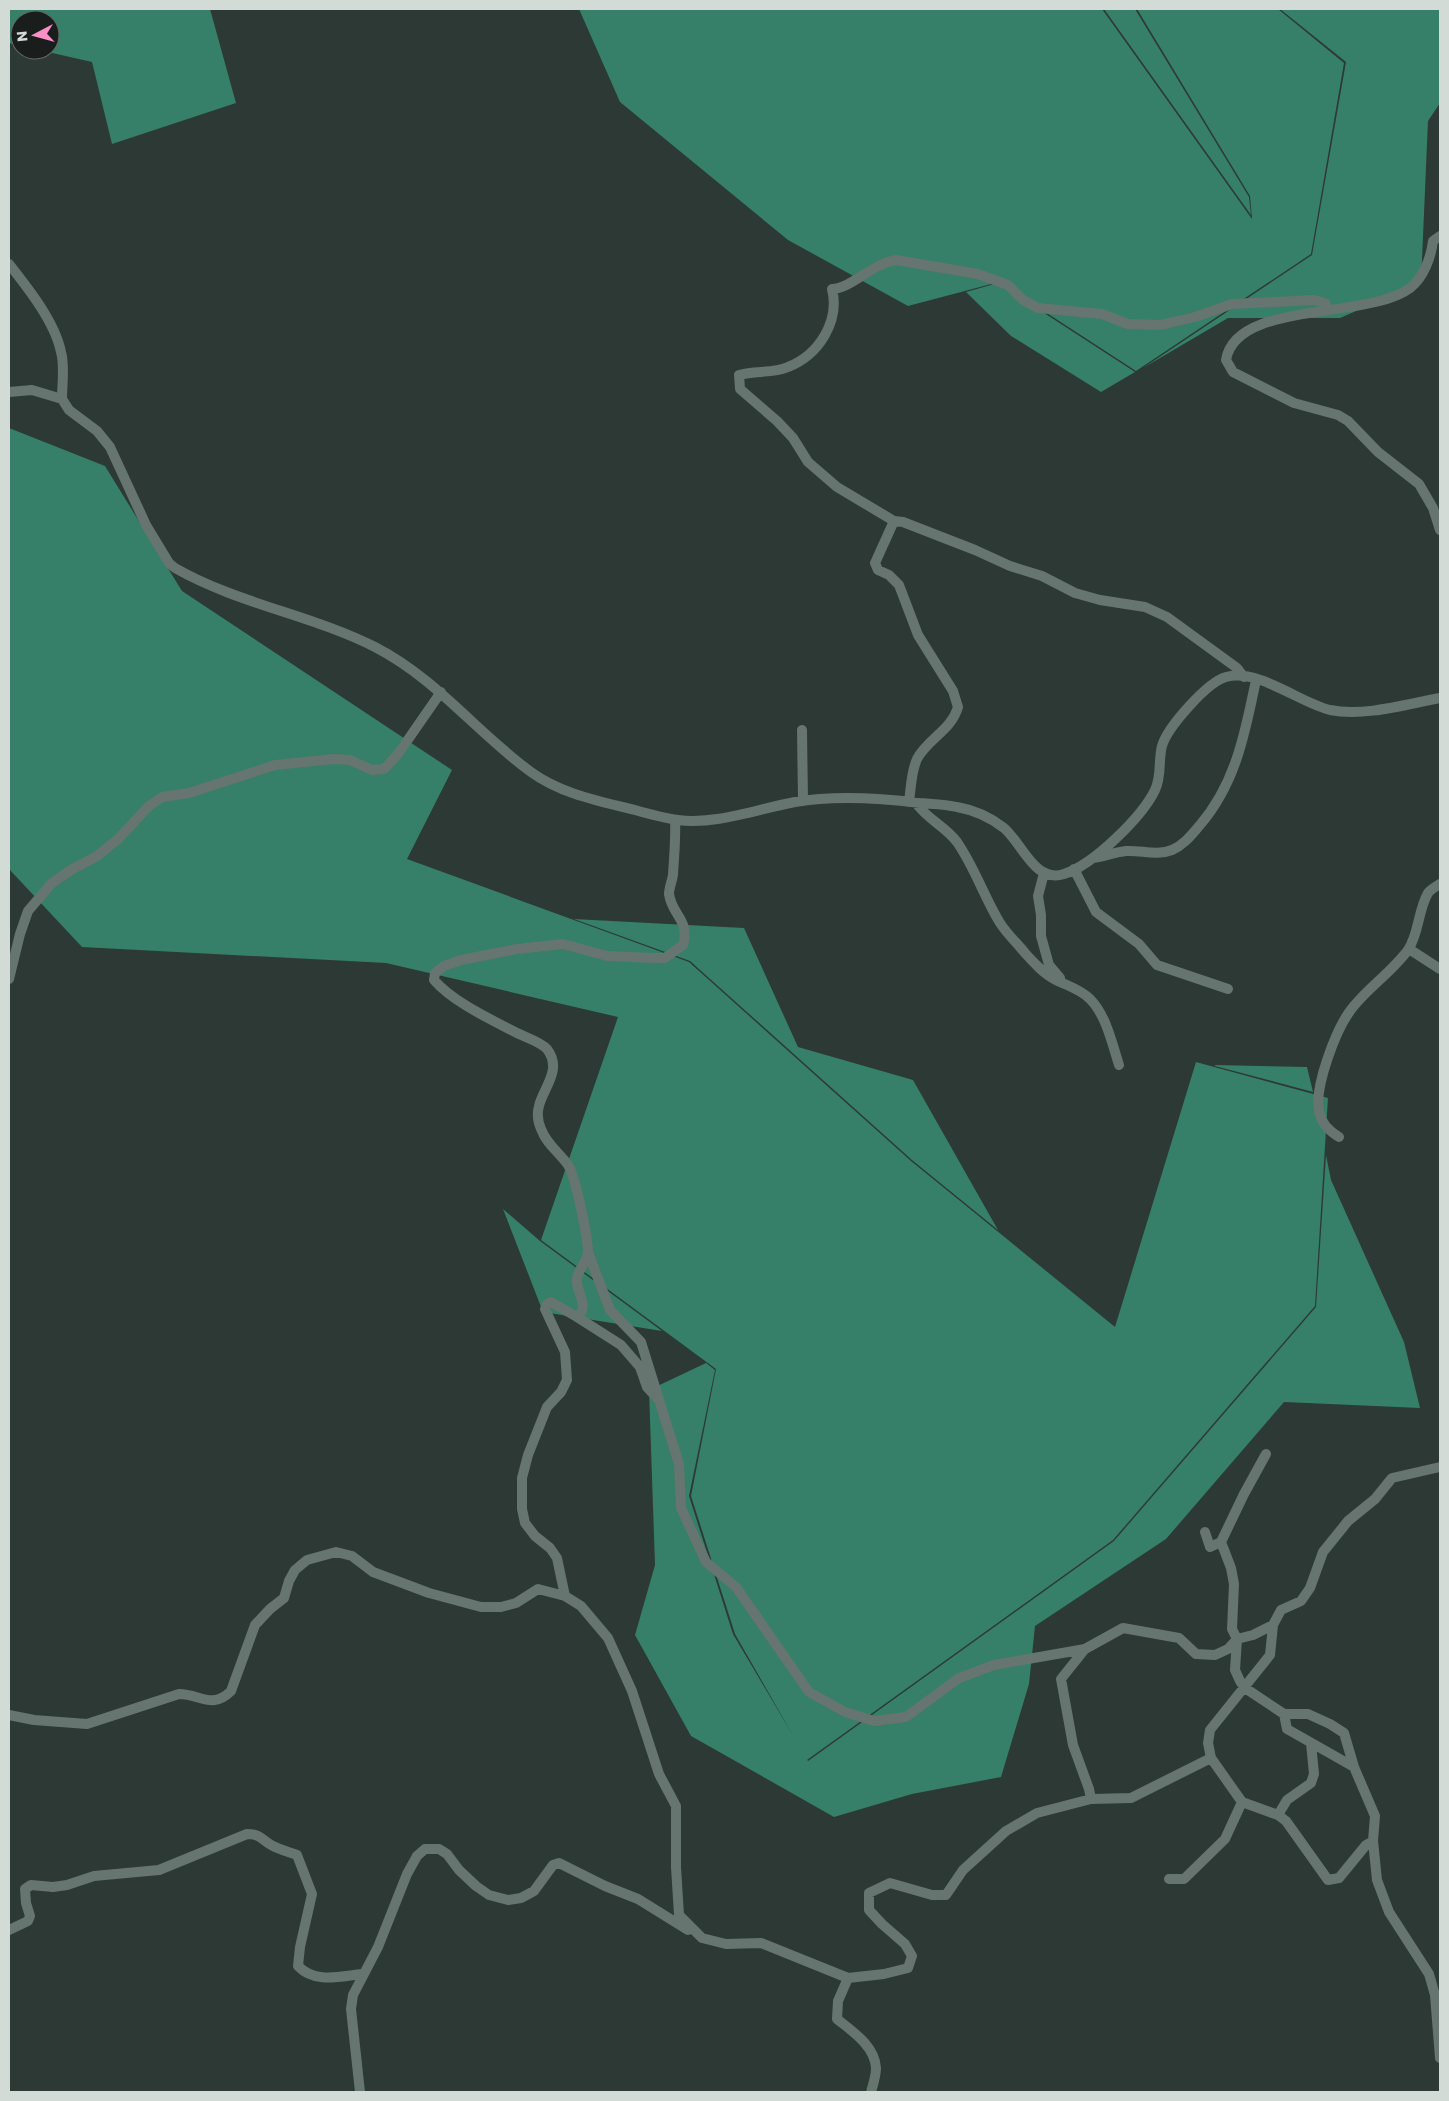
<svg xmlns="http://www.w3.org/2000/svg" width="1449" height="2101" font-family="Poppins,sans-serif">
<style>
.forest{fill:#367f68}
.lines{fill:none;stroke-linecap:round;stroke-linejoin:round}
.minor{stroke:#66756f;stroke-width:10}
</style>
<rect width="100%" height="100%" fill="#2c3934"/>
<path class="forest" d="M9 9H210L236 103 112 144 92 62 39 50H50V20H20V46L9 43Z
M579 9H1102L1252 219 1250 196 1137 9H1278L1344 63 1311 254 1136 371 999 282 908 306 788 240 620 102Z
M1104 9H1135L1249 197 1251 215Z
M1280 9H1440V103L1428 121 1421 283 1340 318H1228L1143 368 1312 255 1346 62Z
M998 283 1135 372 1101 392 1011 336 966 292Z
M9 428 105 466 182 591 452 770 407 859 689 962 911 1161 1115 1327 1196 1062 1328 1098 1315 1306 1113 1540 807 1760 735 1634 691 1496 716 1369 541 1240 618 1017 386 963 82 947 9 869Z
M574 919 744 928 798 1047 913 1080 998 1230 912 1160 690 961Z
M1215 1065 1307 1067 1313 1092 1215 1066Z
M1326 1155 1331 1180 1404 1342 1420 1408 1284 1402 1166 1539 1035 1626 1029 1684 1001 1777 912 1794 834 1817 691 1736 635 1635 655 1565 649 1390 706 1363 715 1370 689 1496 733 1634 808 1761 1114 1541 1316 1307Z
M503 1209 540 1241 662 1331 543 1312Z"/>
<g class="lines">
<path class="minor" d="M1440 236 1433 241C1431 257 1424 277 1410 288 1368 320 1236 300 1226 360L1233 372 1294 403 1338 415 1348 421 1378 452 1419 484 1433 508 1440 530
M9 264C28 288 55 322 61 352 65 366 62 384 62 399
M9 392 32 390 62 399 69 410 97 431 110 447 146 525 169 563 175 568C238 604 312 615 375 647 437 679 476 732 531 772 561 794 599 801 635 810 649 814 663 818 678 820 716 825 757 809 795 802 836 795 879 798 920 803 932 804 945 804 957 807 974 810 990 817 1004 828 1022 843 1035 884 1064 874 1093 865 1142 817 1155 790 1162 776 1158 761 1162 746 1167 728 1207 682 1226 677 1258 668 1300 703 1330 710 1364 717 1407 704 1440 698
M894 521 875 563 878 570 889 575 899 585 918 635 953 691 958 707C951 731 927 739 917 759 911 772 911 788 909 802
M1244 677 1237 668 1167 617 1145 607 1100 600 1075 593 1042 576 1010 566 975 550 903 522 894 521 837 487 808 462 793 438 777 421 740 389 739 375C755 370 772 374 788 367 819 355 840 321 832 289 852 288 871 264 896 260L978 274 1008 285 1023 300 1038 308 1102 314 1128 324 1160 325 1195 317 1232 304 1314 300 1325 303 1328 310
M802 730 803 801
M916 803C927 819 946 827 957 842 975 868 984 897 1000 923 1007 934 1017 943 1025 953 1034 963 1044 974 1056 980 1068 986 1080 989 1090 999 1106 1015 1112 1043 1119 1065
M1093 858C1104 857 1115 852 1126 851 1141 850 1157 856 1172 850 1184 845 1192 834 1200 825 1236 783 1245 733 1256 680
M1074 869 1096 912 1139 944 1157 965 1228 989
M1044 873 1038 896 1041 915V936L1049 965 1060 978
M1409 949 1440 969
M9 979 20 934 28 911 52 883 71 870 97 856 118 839 149 806 162 797 189 793 275 765 334 759 350 760 372 770 384 769 398 754 441 692
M1339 1137C1329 1131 1321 1123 1319 1111 1314 1087 1336 1030 1350 1011 1366 989 1391 973 1408 950 1419 934 1418 910 1428 893 1431 889 1437 886 1440 884
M588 1252 610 1310 641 1342 679 1464 681 1508 706 1562 736 1587 809 1692 845 1712 874 1721 906 1717 959 1678 994 1665 1085 1649
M577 1317 621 1345 640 1367 647 1387 658 1399
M1266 1454 1244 1494 1221 1542 1231 1568 1234 1584 1232 1629 1237 1639 1235 1670 1240 1681 1245 1688 1284 1714H1308L1330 1724 1344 1733 1354 1767 1375 1816 1373 1841 1377 1880 1389 1912 1429 1974 1435 1995 1440 2058
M1205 1532 1210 1547 1221 1542
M565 1596 557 1558 550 1548 535 1536 525 1523 522 1509V1478L528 1455 547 1407 561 1392 567 1380 565 1352 545 1309 547 1304 551 1302 577 1317C591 1306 575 1292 577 1278 579 1268 588 1261 588 1250 587 1235 576 1177 568 1165 559 1152 547 1145 541 1129 538 1122 537 1113 539 1106 543 1088 563 1070 547 1049 541 1042 525 1037 517 1033 490 1019 453 1002 434 980L435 973 444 966 461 960 517 949 563 944 607 956 653 958H665L683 945C690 919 672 916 669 894 669 888 672 881 673 875 674 856 676 838 675 820
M1284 1714 1287 1729 1354 1767
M9 1715 34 1720 87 1724 179 1694C200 1694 212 1710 231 1691L255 1625 270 1609 284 1598 289 1581 295 1570 307 1560 336 1552 352 1556 373 1572 429 1593 481 1607H501L516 1603 538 1589 565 1596 581 1606 608 1638 632 1691 659 1774 676 1806V1867L679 1915 702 1938 726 1944 761 1943 848 1978 838 2001 837 2019C852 2031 875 2046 876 2068 876 2076 873 2085 871 2092
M1091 1799 1089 1789 1073 1745 1061 1679 1085 1649 1123 1628 1179 1638 1196 1654 1215 1655 1228 1649 1237 1639 1253 1635 1273 1625
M1278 1815 1287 1800 1311 1783 1314 1774 1311 1743
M1373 1841 1366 1845 1339 1878 1328 1880 1286 1821 1278 1815 1242 1802 1211 1758 1208 1743 1210 1730 1270 1655 1273 1625 1281 1610 1301 1601 1310 1588 1323 1552 1348 1521 1375 1499 1392 1478 1440 1467
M1169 1879H1184L1225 1839 1242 1802
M9 1930 28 1921 30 1916 26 1903 25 1889 31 1885 53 1887 67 1885 94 1876 159 1870 247 1834C262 1834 262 1841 273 1846 281 1850 289 1852 297 1855L312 1894 300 1947 298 1966C315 1984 341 1976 362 1974
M848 1978 884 1974 908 1968 912 1956 905 1944 882 1924 869 1910V1893L890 1883 932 1895H946L963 1870 1006 1831 1037 1813 1091 1799 1131 1798 1211 1758
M360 2092 351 2009 353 1995 378 1947 407 1874 417 1856 425 1849H439L447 1854 459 1870 476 1886 489 1895 508 1900 521 1898 534 1891 553 1865 559 1863 605 1886 638 1899 688 1930"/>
</g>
<rect width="1449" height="2101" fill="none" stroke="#d3dbd7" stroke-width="20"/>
<g transform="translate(35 35) rotate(264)"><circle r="24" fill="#191e1c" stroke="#636a67"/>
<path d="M0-4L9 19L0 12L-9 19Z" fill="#fa8fc6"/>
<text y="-8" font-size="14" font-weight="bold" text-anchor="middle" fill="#d3dbd7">N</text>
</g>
</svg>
